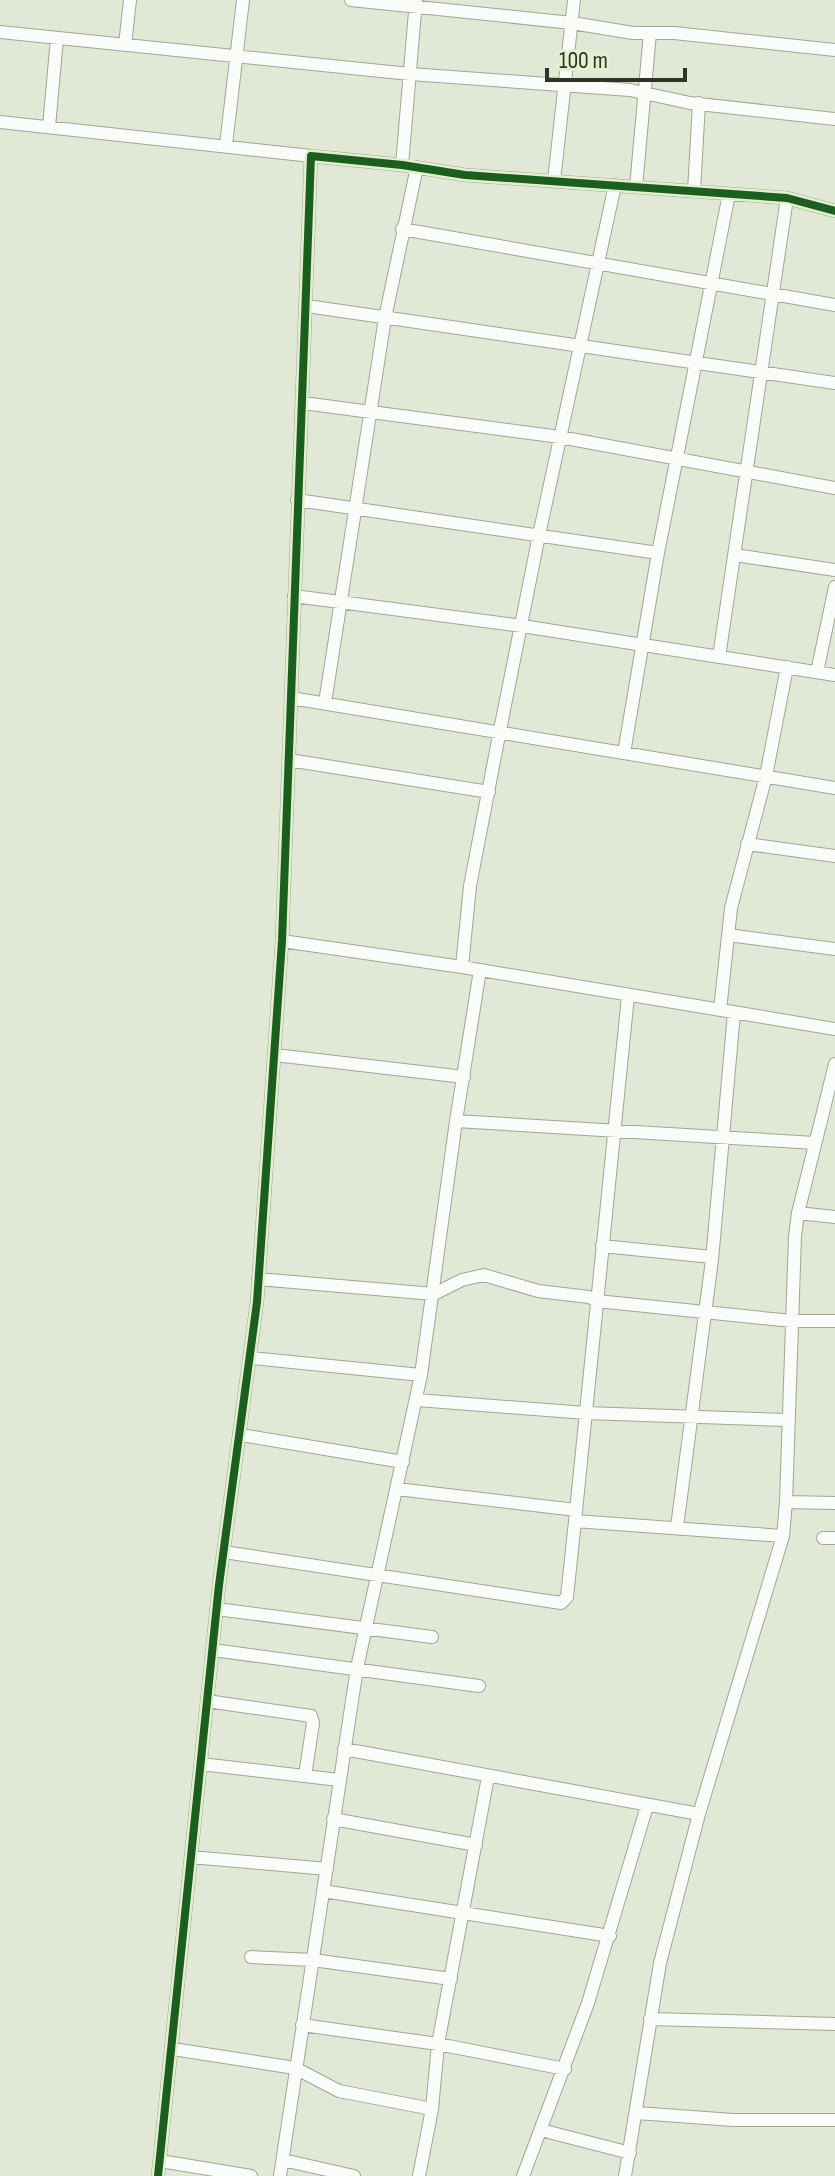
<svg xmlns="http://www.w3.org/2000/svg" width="835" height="2176" font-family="'Sofia Sans Condensed',sans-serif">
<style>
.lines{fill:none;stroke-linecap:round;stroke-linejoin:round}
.minor-casing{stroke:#a1a698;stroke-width:14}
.minor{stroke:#fafcf9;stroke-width:12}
.cycleway-casing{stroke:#e3f0ce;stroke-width:13}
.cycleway{stroke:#1b5e20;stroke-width:8}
</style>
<rect width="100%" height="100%" fill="#e1e8d6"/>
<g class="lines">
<g class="minor-casing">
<path id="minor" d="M351 0 572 23 633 33H674L835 50
M0 32 410 74 630 90 690 103 835 119
M125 45 130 0
M0 122 311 156
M49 127 57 38
M226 145 243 0
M402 165 416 0
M554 181 574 0
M636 187 650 33
M694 191 699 103
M402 229 835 305
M307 306 835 383
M303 403 560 437 835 488
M297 500 658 553
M735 555 835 570
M294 596 522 626 835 675
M719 657 787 198
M817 672 835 587
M291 698 835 788
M325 703 385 318 417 167
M624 753 658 553 729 194
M289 760 489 792
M747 844 835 856
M728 935 835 949
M282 941 462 967 835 1029
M462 967 470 886 500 730 539 535 615 185
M480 970 456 1121 815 1143
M628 996 575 1521 783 1536
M720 1010 731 908 766 776 787 667
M275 1055 464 1077
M798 1213 835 1217
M602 1246 712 1257
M258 1279 434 1294 462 1280 484 1275 538 1291 589 1297 597 1301 792 1321H835
M251 1358 421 1375
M417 1400 586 1413 787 1420
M241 1435 403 1462
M397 1489 576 1510
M786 1502 835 1503
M677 1527 712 1260 734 1013
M823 1538H835
M224 1552 561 1603 567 1597 575 1521
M217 1609 432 1637
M213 1650 479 1686
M207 1701 311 1716 313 1723 305 1776
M344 1749 699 1814
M201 1764 339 1780
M333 1819 476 1845
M191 1857 327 1869
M323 1891 610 1936
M251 1957 313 1960 451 1979
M650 2019 835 2024
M302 2025 438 2044 565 2069
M173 2049 295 2068 339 2091 432 2109
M637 2113 733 2120H835
M541 2130 630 2153
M283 2160 354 2176
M160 2161 251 2176
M158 2176 219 1585 257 1302 282 941 311 156 402 165 465 175 787 198 835 211
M280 2176 357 1668 421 1375 456 1121
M419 2176 432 2109 438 2044 488 1777
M523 2176 588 2003 647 1806
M625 2176 660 1963 699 1814 783 1536 786 1502 795 1236 798 1213 835 1064"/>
</g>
<use href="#minor" class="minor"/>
<g class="cycleway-casing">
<path id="cycleway" d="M158 2176 219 1585 257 1302 282 941 311 156 402 165 465 175 787 198 835 211"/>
</g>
<use href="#cycleway" class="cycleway"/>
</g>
<path d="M547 68v12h138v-12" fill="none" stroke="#2f3427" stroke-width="4"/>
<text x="559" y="68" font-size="24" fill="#2f3427" stroke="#e3f0ce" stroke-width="6" paint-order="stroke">100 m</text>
</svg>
